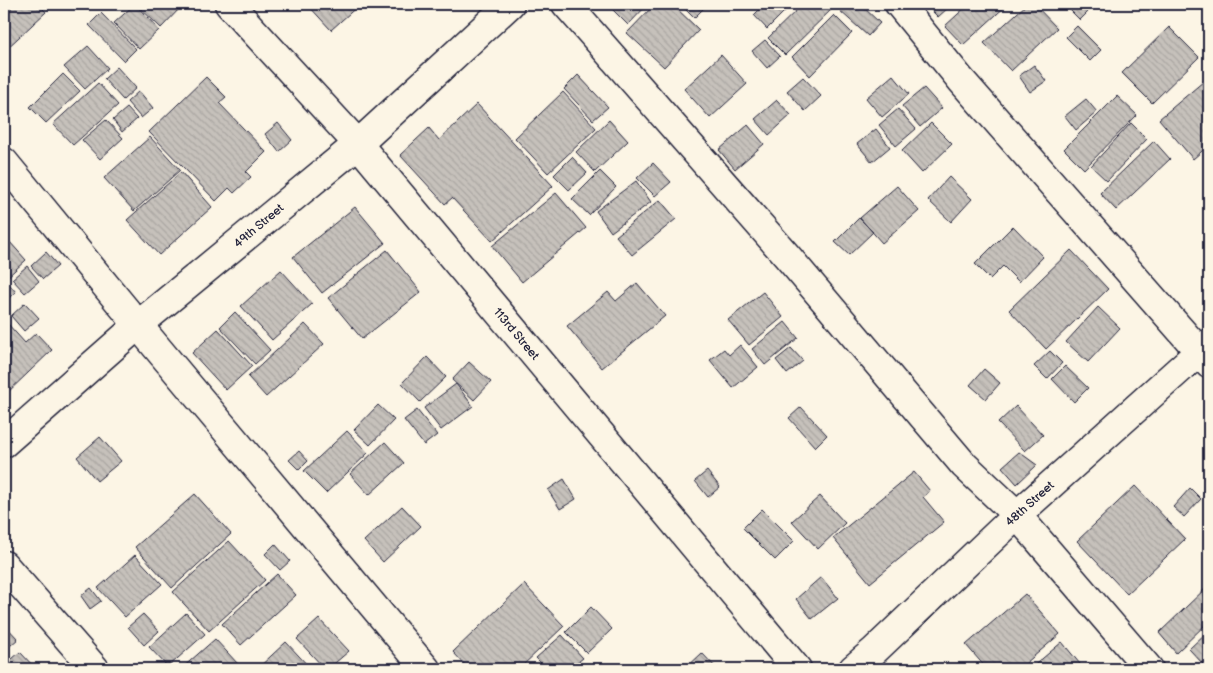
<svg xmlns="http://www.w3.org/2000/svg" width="1213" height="673" font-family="'Balsamiq Sans',sans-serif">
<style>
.building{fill:url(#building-back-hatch);stroke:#22223b}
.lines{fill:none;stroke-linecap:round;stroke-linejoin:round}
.street-casing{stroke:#22223b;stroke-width:31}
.secondary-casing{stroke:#22223b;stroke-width:31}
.street{stroke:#fcf5e5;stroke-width:28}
.secondary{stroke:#fcf5e5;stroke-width:28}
.labels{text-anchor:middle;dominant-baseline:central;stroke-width:4;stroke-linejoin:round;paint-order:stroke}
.street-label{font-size:12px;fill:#22223b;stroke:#fcf5e5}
</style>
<defs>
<pattern id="building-back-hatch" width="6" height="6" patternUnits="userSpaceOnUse" patternTransform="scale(1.25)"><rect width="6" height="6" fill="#c6c1bb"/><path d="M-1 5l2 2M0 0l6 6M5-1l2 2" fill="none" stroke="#aaa6a2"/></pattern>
</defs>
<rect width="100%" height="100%" fill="#fcf5e5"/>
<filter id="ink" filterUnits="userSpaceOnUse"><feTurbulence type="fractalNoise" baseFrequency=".02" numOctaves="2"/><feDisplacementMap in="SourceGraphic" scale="10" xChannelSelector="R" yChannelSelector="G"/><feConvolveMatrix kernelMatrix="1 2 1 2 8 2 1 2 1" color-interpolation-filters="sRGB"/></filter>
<g filter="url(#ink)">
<path class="building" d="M4 4H13L4 13Z
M16 4H38L46 12 4 51V15Z
M135 4 159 30 139 49 114 23Z
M136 4H179L182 6 161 28Z
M307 4H360L331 30Z
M607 4H648L628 25Z
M655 4H672L699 30 664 67 627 33Z
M682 4H708L694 18 681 5Z
M765 4H792L767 29 754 15Z
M803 4H837L785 55 768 38Z
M847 4H860L880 23 868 36 840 11Z
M925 4H945L948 8 938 17Z
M969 4H1008L963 45 945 26Z
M1027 4H1034L1057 28 1011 71 984 43Z
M1064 4H1096L1080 20Z
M101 13 136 49 124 61 89 25Z
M834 15 852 33 810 76 792 57Z
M1077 26 1101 50 1090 61 1066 37Z
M1169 27 1199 57 1152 103 1122 73Z
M765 40 780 56 767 68 752 51Z
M88 46 108 68 85 89 64 67Z
M721 55 747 84 710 118 684 89Z
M1034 65 1046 81 1030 92 1019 76Z
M117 67 136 88 123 100 104 79Z
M63 74 80 91 46 123 30 107Z
M578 75 608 107 593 120 564 89Z
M893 75 909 94 882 117 866 98Z
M206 77 226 97 219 103 266 152 246 172 251 177 234 193 229 188 216 201 149 132Z
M803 77 821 96 805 111 787 91Z
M1204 81 1209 87V145L1193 159 1159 119Z
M98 83 118 105 73 145 53 124Z
M924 88 942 108 920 127 902 106Z
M139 91 153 108 141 118 127 102Z
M563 92 596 128 548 173 515 138Z
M1117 96 1137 115 1084 169 1064 149Z
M1086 99 1097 112 1076 130 1065 116Z
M777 100 791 115 769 135 755 119Z
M477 104 553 186 492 241 452 198 445 204 400 155 429 128 439 140Z
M127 108 137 119 122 132 113 120Z
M898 109 916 129 896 146 879 125Z
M106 120 123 138 100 159 82 140Z
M609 120 628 141 595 172 576 152Z
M278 123 292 140 279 152 265 134Z
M931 123 952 144 922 173 902 151Z
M1131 123 1147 139 1107 181 1091 166Z
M748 125 764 144 735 169 719 150Z
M876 129 890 147 872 162 857 144Z
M150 137 180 170 134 211 104 178Z
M1154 141 1170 159 1116 210 1100 193Z
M572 157 587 173 569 190 554 175Z
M653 163 671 182 655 196 637 178Z
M600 171 616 187 589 215 572 199Z
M181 172 212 207 159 255 127 220Z
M949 177 972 199 951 222 928 200Z
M636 181 651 202 611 232 596 211Z
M897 186 919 211 882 243 860 218Z
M556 193 586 228 522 282 492 246Z
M660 200 676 219 632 255 616 236Z
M355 207 385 243 322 293 293 257Z
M859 218 873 232 849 255 835 242Z
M4 225 9 231 4 236Z
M1013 226 1043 257 1019 282 1003 266 990 279 975 264Z
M9 241 26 260 4 280V245Z
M387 250 421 292 362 339 328 298Z
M1071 250 1108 289 1046 349 1009 310Z
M46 252 58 266 43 279 31 266Z
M27 266 39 281 25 293 12 279Z
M281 270 312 304 272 340 241 306Z
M637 283 665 316 602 368 567 326 608 292 616 301Z
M9 284 16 292 4 302V289Z
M763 292 783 317 749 345 728 320Z
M25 303 39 318 24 331 11 316Z
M1098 307 1120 328 1088 362 1066 342Z
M235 312 270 350 255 364 220 327Z
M785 322 798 338 765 365 752 349Z
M7 323 25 343 36 333 52 350 6 394 4 392V326Z
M305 324 324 344 266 397 248 377Z
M218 329 252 366 226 390 192 353Z
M740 345 758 367 733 388 710 360 724 349 729 355Z
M791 348 803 361 787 374 776 360Z
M1050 351 1062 363 1047 379 1034 366Z
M427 357 446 377 420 402 402 383Z
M469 362 491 382 474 400 452 380Z
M1065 366 1088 388 1074 402 1052 379Z
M984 369 1000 383 986 399 970 385Z
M456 384 473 406 441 430 424 408Z
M378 405 394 420 370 445 354 430Z
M1016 406 1043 435 1025 451 998 423Z
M801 407 827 435 815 447 789 418Z
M417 410 437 435 424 445 404 420Z
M347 431 368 453 326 493 304 471Z
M100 437 121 461 97 481 77 457Z
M385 442 404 463 369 495 350 474Z
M299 451 308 461 299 470 289 460Z
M1019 452 1037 465 1017 484 1002 467Z
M707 471 720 487 708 497 695 481Z
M914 472 930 491 923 497 944 522 870 583 833 538Z
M564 479 576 499 560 509 548 490Z
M1135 486 1185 539 1127 594 1077 541Z
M1190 488 1201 499 1184 517 1173 507Z
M195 494 231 534 172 588 135 547Z
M820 496 845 523 818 549 792 521Z
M402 506 421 526 383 562 364 541Z
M762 509 794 541 775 560 743 528Z
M229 541 265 580 209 631 173 592Z
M275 544 290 561 280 570 265 554Z
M135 555 162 584 125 617 98 588Z
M277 574 296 595 241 645 222 624Z
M821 577 838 598 812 619 796 599Z
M524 584 564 626 519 669H469L453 652Z
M1209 585V621L1176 653 1159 633Z
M91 588 101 601 90 609 81 596Z
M1025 594 1060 634 1019 669H987L966 645Z
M591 607 612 629 587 653 566 632Z
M186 613 205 634 168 667 149 647Z
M143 614 159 631 144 645 128 627Z
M319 619 349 651 328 669H325L297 639Z
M4 624 18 639 4 651Z
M1209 630V658L1203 664 1189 649Z
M562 635 583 658 569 669H547L536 658Z
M215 639 238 664 232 669H181Z
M286 642 311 669H257Z
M1062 642 1080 664 1074 669H1030Z
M20 652 36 669H4V666Z
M702 653 717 669H685Z
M1089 663 1094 669H1081Z"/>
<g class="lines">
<g class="street-casing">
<path id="street" d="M229 4 358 144 797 669
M566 4 787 256 964 465 1017 515 1149 669
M899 4 961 80 1199 351 1209 364
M4 162 138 325 426 669
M4 565 95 669
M853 669 874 651 1017 515 1209 343"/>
</g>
<g class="secondary-casing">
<path id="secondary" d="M4 443 138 325 358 144 510 4"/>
</g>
<use href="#street" class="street"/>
<use href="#secondary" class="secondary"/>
</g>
</g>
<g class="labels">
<g class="street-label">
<text transform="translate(259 226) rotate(-40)">49th Street</text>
<text transform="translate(516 334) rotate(50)">113rd Street</text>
<text transform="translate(1030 504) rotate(-42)">48th Street</text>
</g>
</g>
<rect width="1213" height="673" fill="none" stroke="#fcf5e5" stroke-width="20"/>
<rect x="10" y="10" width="1193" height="653" fill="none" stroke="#22223b" stroke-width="2" filter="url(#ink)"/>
</svg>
